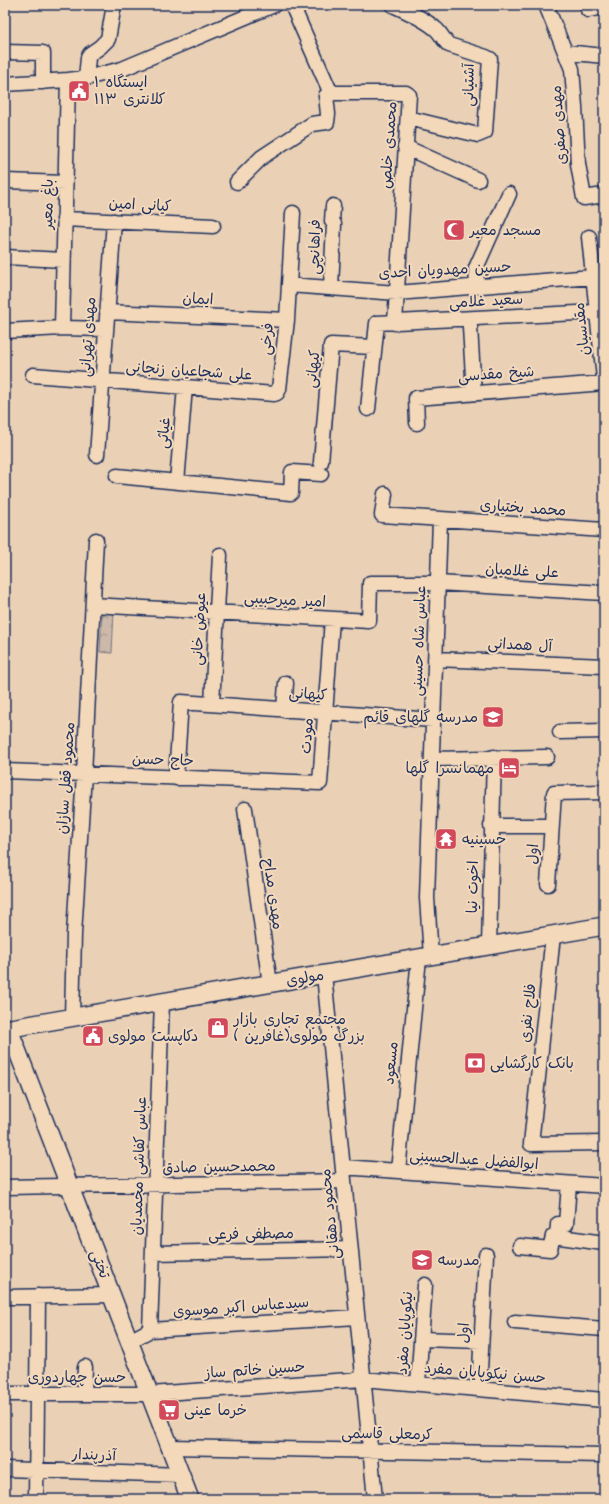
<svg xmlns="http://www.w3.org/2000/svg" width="609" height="1504" font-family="'Architects Daughter','Playpen Sans Arabic',sans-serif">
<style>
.park{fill:url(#park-crowns);stroke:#747484}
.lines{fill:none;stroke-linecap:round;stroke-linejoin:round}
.minor-casing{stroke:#1b2f5e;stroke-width:17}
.major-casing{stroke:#1b2f5e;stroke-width:20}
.minor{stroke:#f3d8ba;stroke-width:14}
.major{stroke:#f3d8ba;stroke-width:17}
.labels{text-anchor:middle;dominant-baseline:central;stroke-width:4;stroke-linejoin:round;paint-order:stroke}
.poi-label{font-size:15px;fill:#1b2f5e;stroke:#f3d8ba;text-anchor:start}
.street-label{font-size:15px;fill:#1b2f5e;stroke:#f3d8ba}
</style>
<defs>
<pattern id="park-crowns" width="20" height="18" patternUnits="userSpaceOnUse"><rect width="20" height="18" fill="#ccb9a9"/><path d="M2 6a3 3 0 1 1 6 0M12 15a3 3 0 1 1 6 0" fill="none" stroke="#a5978d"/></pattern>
</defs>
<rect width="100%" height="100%" fill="#ead1b6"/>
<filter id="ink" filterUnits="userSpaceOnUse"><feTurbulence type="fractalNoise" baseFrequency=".025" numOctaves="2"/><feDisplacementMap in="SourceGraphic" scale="8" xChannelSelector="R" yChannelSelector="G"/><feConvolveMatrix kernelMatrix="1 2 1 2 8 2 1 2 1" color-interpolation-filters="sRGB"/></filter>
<g filter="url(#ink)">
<path class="park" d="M102 609 114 610 112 653 100 652Z"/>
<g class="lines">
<g class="minor-casing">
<path id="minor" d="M292 5 329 89 334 93
M393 5C408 12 425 19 437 30 442 35 444 41 449 45L486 57 490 59 485 132 478 135 408 118
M546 5 572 69 575 107 578 164 584 198 604 195
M587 5 588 10 604 7
M5 52 43 53V82
M565 52 604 56
M86 78 88 58 90 54 100 47 108 39 114 5
M5 84 68 80 86 78 122 69 274 5
M405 147 478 180
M5 181 65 183
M237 182 262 157 312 124 327 122 328 114 326 96 334 93H406L409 95 395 323
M64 219 213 226
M589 237 604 378
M5 257 63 260
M289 285 397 293 604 276
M477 286 476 268 509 194
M331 288 334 224 332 221 333 206
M107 312 287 320
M469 319 470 327 474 393
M62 328 68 80
M5 331 62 328 106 329
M33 375 274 394 277 393 279 389 287 320 293 213
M368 409 377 323 597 312
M417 423 416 398 604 383
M97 455 114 221
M321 462 331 345 374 347
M117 476 291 493 292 472 321 474
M177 482 185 387
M385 494 382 515 604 530
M93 605 369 621 370 583H438L604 593
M435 659 604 666
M212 704 220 555
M284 710 286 683
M560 732 604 731
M432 759 547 757
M5 771 320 783 332 619
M176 778 181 702 433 720
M245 809 270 984
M491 826H552
M548 884 554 793 604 792
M553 935 531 1144 604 1143
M489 946 494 757
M431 956 427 898 440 520
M324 974 375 1499
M72 1018 74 934 84 774 96 540
M343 1167 604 1186
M398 1171 419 958
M5 1187 344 1181
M557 1237 558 1224H566L569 1184
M520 1246 550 1249 553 1236 604 1243
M153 1253 350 1249
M5 1297 112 1295
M515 1322 604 1329
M150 1330 162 1002
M421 1339 481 1341
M130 1341 150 1330 357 1317
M418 1384 425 1285
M479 1389 486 1255
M5 1394H150L363 1379 604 1400
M84 1394 85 1367
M170 1447 604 1455
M5 1469 181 1475
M36 1499 38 1296"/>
</g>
<g class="major-casing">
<path id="major" d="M5 1029 604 926
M9 1029 190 1499"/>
</g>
<use href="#minor" class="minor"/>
<use href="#major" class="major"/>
</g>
</g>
<defs>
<g id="civic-square" transform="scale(1.15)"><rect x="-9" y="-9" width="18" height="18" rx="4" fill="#d1495b" stroke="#f3d8ba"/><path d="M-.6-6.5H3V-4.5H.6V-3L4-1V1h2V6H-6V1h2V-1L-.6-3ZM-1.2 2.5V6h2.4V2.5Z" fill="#fff"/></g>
<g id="mosque-square" transform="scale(1.15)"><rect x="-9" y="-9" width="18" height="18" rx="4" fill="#d1495b" stroke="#f3d8ba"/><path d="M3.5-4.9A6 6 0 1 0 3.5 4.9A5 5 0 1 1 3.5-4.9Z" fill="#fff"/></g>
<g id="school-square" transform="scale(1.15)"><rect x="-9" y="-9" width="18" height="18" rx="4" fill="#d1495b" stroke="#f3d8ba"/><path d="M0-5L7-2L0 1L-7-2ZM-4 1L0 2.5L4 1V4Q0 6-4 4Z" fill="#fff"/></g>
<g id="hotel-square" transform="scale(1.15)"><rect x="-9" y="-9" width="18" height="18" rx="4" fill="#d1495b" stroke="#f3d8ba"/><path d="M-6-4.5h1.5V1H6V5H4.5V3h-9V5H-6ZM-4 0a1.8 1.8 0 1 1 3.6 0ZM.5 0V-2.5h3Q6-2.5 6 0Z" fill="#fff"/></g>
<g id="temple-square" transform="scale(1.15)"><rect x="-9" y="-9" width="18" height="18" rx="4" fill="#d1495b" stroke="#f3d8ba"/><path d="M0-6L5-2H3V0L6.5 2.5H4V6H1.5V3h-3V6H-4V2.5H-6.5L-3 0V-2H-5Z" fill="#fff"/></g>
<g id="shop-square" transform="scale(1.15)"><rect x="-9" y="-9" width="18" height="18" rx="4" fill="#d1495b" stroke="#f3d8ba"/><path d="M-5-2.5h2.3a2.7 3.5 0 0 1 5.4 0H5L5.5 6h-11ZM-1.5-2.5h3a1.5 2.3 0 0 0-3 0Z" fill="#fff"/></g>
<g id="bank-square" transform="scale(1.15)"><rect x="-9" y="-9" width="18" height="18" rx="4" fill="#d1495b" stroke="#f3d8ba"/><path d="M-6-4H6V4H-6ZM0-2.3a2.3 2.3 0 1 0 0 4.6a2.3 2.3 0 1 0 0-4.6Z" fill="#fff"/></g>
<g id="supermarket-square" transform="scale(1.15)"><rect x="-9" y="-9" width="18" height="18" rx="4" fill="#d1495b" stroke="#f3d8ba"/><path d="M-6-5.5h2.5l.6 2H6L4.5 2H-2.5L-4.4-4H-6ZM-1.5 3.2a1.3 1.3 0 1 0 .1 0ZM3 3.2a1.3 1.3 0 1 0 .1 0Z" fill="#fff"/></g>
</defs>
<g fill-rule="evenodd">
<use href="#civic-square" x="79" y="91"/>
<use href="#mosque-square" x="454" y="230"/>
<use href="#school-square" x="493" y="717"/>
<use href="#hotel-square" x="509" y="768"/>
<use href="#temple-square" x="446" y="839"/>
<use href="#shop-square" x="218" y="1028"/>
<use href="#civic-square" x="93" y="1036"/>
<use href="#bank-square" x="475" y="1063"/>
<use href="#school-square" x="422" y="1260"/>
<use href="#supermarket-square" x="169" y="1410"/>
</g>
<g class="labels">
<g class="poi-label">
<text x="94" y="82">ایستگاه ۱<tspan x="94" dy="17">کلانتری ۱۱۳</tspan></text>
<text x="470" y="230">مسجد معیر</text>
<text x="478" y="717" text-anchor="end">مدرسه گلهای قائم</text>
<text x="494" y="768" text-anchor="end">مهمانسرا گلها</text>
<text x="462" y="839">حسینیه</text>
<text x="234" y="1019">مجتمع تجاری بازار<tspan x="234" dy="17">بزرگ مولوی(غافرین )</tspan></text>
<text x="108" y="1036">دکاپست مولوی</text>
<text x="490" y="1063">بانک کارگشایی</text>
<text x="438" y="1260">مدرسه</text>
<text x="184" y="1410">خرما عینی</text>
</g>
<g class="street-label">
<text transform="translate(469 85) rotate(-89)">آشتیانی</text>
<text transform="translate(559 125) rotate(-94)">مهدی صفری</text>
<text transform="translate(389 145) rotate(-86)">محمدی خلص</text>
<text transform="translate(48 204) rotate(-89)">باغ معیر</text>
<text transform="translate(140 205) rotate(3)">کیانی امین</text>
<text transform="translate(315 247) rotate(-89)">فراهانچی</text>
<text transform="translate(445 270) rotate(-3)">حسین مهدویان احدی</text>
<text transform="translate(198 299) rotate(3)">ایمان</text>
<text transform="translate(486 301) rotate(-3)">سعید غلامی</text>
<text transform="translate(582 329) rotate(-96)">مقدسیان</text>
<text transform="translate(88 337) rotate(-86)">مهدی تهرانی</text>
<text transform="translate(267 339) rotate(-84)">فرخی</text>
<text transform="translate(313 369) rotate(-83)">کیهانی</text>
<text transform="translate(189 371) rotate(4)">علی شجاعیان زنجانی</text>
<text transform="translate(496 374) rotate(-4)">شیخ مقدسی</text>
<text transform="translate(164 433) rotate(-85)">غیاثی</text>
<text transform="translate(523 508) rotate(4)">محمد بختیاری</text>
<text transform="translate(522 571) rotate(3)">علی غلامیان</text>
<text transform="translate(285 600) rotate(3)">امیر میرحبیبی</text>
<text transform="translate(199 629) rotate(-87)">عیوض خانی</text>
<text transform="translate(419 641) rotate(-88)">عباس شاه حسینی</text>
<text transform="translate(520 645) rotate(3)">آل همدانی</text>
<text transform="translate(308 694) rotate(4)">کیهانی</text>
<text transform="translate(307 736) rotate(-86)">مودت</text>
<text transform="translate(163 760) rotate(2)">حاج حسن</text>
<text transform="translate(66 778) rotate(-86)">محمود قفل سازان</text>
<text transform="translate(533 854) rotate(-86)">اول</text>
<text transform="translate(473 887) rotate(-89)">اخوت نیا</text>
<text transform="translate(273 894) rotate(82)">مهدی مداح</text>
<text transform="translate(305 978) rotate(-10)">مولوی</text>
<text transform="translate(528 1013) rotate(-84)">فلاح نفری</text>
<text transform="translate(391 1063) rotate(-84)">مسعود</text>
<text transform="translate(474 1160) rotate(4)">ابوالفضل عبدالحسینی</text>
<text transform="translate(139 1166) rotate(-88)">عباس کفاشی محمدیان</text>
<text transform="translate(219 1167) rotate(-1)">محمدحسین صادق</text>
<text transform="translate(330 1214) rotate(-96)">محمود دهقانی</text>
<text transform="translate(251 1234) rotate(-1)">مصطفی فرعی</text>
<text transform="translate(100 1264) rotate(69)">تختی</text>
<text transform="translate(241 1307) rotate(-4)">سیدعباس اکبر موسوی</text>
<text transform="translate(405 1333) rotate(-86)">نیکوپایان مفرد</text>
<text transform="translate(464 1333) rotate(-87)">اول</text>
<text transform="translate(255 1370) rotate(-4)">حسین خاتم ساز</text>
<text transform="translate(485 1373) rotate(5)">حسن نیکوپایان مفرد</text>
<text x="77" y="1377">حسن چهاردوری</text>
<text transform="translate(387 1434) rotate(1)">کرمعلی قاسمی</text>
<text transform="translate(94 1455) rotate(2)">آذرپندار</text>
</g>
</g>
<rect width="609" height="1504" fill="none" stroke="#f3d8ba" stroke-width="20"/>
<rect x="10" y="10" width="589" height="1484" fill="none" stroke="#1b2f5e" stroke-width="1.5" filter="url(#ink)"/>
</svg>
